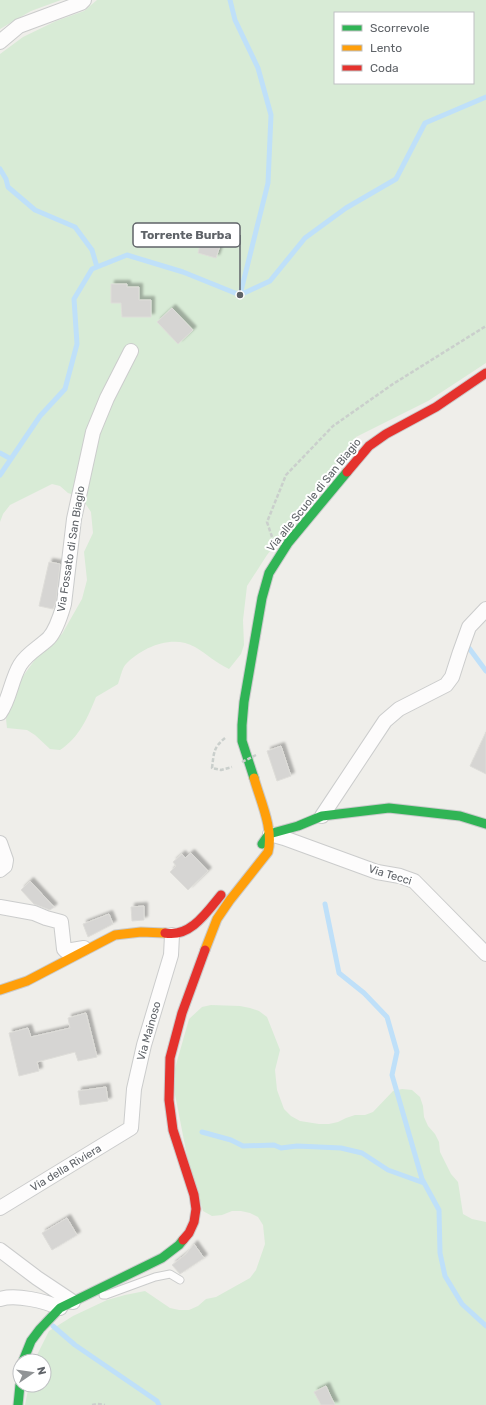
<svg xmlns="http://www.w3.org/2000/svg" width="486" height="1405" font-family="Rubik,sans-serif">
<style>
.green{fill:#d8ebd6;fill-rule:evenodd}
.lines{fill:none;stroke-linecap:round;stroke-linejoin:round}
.stream{stroke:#bfe0f9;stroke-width:5}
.building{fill:#d6d5d3;stroke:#deddd9;filter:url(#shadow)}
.lane-casing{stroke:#cbcccc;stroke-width:9}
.street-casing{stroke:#cbcccc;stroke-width:16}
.fast-casing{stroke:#cacacb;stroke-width:11}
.slow-casing{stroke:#cacacb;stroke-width:11}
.jam-casing{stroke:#cacacb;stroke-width:11}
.path{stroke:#cacfcc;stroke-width:2.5;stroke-dasharray:4 2;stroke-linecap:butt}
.lane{stroke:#fdfcfc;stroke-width:7}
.street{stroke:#fdfcfc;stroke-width:14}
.fast{stroke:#30b455;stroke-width:9}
.slow{stroke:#ff9f0a;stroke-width:9}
.jam{stroke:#e5322d;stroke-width:9}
.path-bridge{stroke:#cacfcc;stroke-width:2.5;stroke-dasharray:4 2;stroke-linecap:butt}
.labels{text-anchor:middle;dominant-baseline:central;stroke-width:4;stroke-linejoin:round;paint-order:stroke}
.street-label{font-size:11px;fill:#5f6368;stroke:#fff}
.leader{fill:none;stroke:#5f6368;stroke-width:1.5}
.callout-dot{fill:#5f6368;stroke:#fff;stroke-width:1.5}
.callout{fill:#fff;stroke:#5f6368;stroke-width:1.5}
.callout-label{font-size:12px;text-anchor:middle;font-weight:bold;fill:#5f6368}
</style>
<defs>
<filter id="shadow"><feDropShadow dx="3.5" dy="-3.5" stdDeviation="1" flood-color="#0004"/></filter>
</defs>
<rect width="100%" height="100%" fill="#efeeea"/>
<path class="green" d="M0 0H61L31 11 0 29Z
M97 0H486V363L428 401 356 437 310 501 267 555 247 586 243 620 244 645 241 654 229 669C216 663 207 654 195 647 173 634 142 647 126 664 122 668 120 679 118 684L96 697C88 717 79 738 60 750L50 749 35 735 27 730 7 728 6 719 21 679 39 654 62 634 82 599 87 580 84 552 93 533 91 512 85 503 77 496 68 493 60 486 52 484 10 505 3 514 0 522V54L23 37 56 21 84 11ZM335 13H473V83H335Z
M211 1005 240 1006 250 1008 259 1011 267 1017 280 1050 275 1070 277 1090 284 1109 291 1116 300 1121 319 1124H329L338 1122 346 1118 355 1115H365L373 1112 393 1091 402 1089 412 1090 420 1097 423 1106 424 1117 428 1126 435 1134 439 1142 440 1152 451 1174 458 1182 463 1214 472 1219 486 1222V1405H25L29 1385H44V1361H34L49 1331 73 1316 107 1300 125 1295 145 1291 170 1308 179 1310H189L198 1306 206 1299 216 1297 250 1278 256 1270 265 1244 263 1225 258 1217 250 1213 241 1211H232L222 1215 212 1216 203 1211 188 1161 172 1079 189 1019 202 1007Z"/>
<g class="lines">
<path class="stream" d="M230 0 235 20 258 68 271 115 268 183 240 295
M0 169 6 179 8 187 35 210 75 227 92 250 97 267
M0 453 11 459
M0 475 40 416 65 389 77 344 74 299 92 269 127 255 183 272 240 295 270 281 305 238 346 208 396 179 425 123 486 97
M466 644 486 671
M325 904 339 973 364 993 387 1017 397 1052 392 1075 422 1179 439 1210 440 1253 445 1276 462 1304 486 1326
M202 1132 231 1140 243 1146 274 1145 281 1148 297 1146 341 1148 362 1153 388 1170 424 1183
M53 1326 75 1345 157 1401 159 1405"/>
</g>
<path class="building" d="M201 241 220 246 216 258 198 253Z
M111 284H127V287H139V300H151V317H122L121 303H111Z
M172 308 193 330 178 344 157 322Z
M49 562 60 564 56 602 53 609 39 606Z
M486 732V774L470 766Z
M281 746 291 776 277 781 267 751Z
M191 853 208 871 188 890 170 872 176 866 173 862 182 854 185 858Z
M30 881 54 907 50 910 34 904 21 890Z
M144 906V920L132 921 131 907Z
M109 914 113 924 88 937 83 924Z
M86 1013 97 1057 78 1061 75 1052 37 1062 39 1071 19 1076 9 1033 28 1028 31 1037 70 1028 68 1018Z
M106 1087 108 1101 80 1105 78 1091Z
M67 1218 77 1235 52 1250 42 1233Z
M194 1244 204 1258 180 1274 172 1265 186 1254Z
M326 1386 331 1397 335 1405H321L314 1392Z"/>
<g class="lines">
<g class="lane-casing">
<path id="lane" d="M103 1295H106L155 1277 170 1274 180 1280"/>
</g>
<g class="street-casing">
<path id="street" d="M0 42 19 26 81 3 84 0
M0 713C10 699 11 680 20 665 27 653 40 647 49 638 57 629 61 614 64 604L74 519 93 432 107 398 131 351
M322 816 385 721 399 709 446 685 452 677 460 652 469 627 486 609
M270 834 284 838 377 872 400 876 414 881 486 954
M0 843 6 860 5 866 0 870
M0 907 34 913 46 918 61 922 64 949 66 951 84 948
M0 1208 131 1128 134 1089 144 1045 171 955 172 935
M0 1250 37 1278 73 1302
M0 1299C16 1294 45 1301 60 1308"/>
</g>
<g class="fast-casing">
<path id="fast" d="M254 778 242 741V725L244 702 262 598 269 573 288 543 347 472
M262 844 269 834 298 826 322 816 389 808 460 816 486 824
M23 1361 31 1341 40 1329 60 1308 162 1258 179 1245 183 1240
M18 1405 20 1385"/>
</g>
<g class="slow-casing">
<path id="slow" d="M205 950 217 919 230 900 268 852C274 829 260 800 254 778
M0 990 27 981 115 935 141 932 165 933"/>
</g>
<g class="jam-casing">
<path id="jam" d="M347 472 369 446 386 434 436 407 486 373
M165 933C190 938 207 912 221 895
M183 1240 189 1233 194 1222 196 1209 194 1195 173 1130 169 1100 170 1058 182 1013 205 950"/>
</g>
<path class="path" d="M272 537 267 522 286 475 333 426 393 384 486 326
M225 738C213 748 214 753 212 768L221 770 232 767
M92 1405 97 1404 105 1405"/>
<use href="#lane" class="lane"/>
<use href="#street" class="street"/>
<use href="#fast" class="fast"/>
<use href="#slow" class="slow"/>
<use href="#jam" class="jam"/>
<path class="path-bridge" d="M242 762 256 755"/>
</g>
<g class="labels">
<g class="street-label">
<text transform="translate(314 495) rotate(-51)">Via alle Scuole di San Biagio</text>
<text transform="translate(71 549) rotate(-81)">Via Fossato di San Biagio</text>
<text transform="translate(390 875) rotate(17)">Via Tecci</text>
<text transform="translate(149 1031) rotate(-74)">Via Mainoso</text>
<text transform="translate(66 1168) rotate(-31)">Via della Riviera</text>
</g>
</g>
<path class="leader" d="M240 295L240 235"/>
<circle class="callout-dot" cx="240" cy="295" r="4"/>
<rect class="callout" x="133" y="223" width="107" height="24" rx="4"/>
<g class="callout-label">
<text x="186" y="239">Torrente Burba</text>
</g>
<rect x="334" y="12" width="140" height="72" fill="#ffffff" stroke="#bfc1c3"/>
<rect x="342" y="25" width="20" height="6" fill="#30b455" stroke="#bfc1c3"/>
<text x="370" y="32" font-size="12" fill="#5f6368">Scorrevole</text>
<rect x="342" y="45" width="20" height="6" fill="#ff9f0a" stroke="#bfc1c3"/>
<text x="370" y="52" font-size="12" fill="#5f6368">Lento</text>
<rect x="342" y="65" width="20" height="6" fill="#e5322d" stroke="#bfc1c3"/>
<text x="370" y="72" font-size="12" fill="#5f6368">Coda</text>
<g transform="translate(32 1373) rotate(77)"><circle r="19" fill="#ffffff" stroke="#bfc1c3"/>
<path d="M0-3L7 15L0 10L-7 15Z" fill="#919496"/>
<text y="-6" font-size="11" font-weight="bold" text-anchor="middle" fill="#5f6368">N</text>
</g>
</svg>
